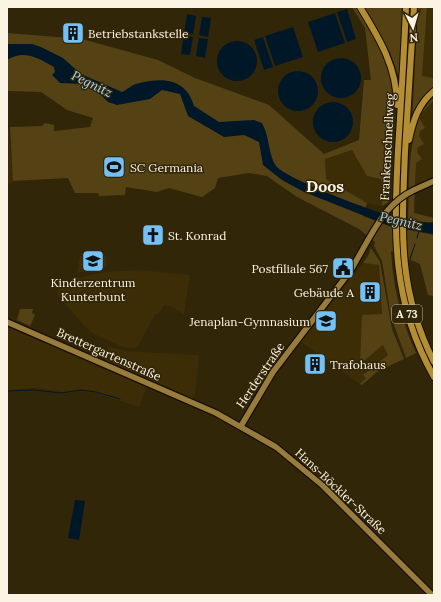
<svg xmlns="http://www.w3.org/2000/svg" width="441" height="602" font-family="Lora,serif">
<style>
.built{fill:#3c2d06}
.green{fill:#544215}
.water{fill:#001728}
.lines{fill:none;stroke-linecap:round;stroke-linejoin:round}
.stream{stroke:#001728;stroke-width:1}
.major-casing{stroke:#180f00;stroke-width:8}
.highway-casing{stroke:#180f00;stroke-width:8}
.major{stroke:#987c3b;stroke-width:5.5}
.highway{stroke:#b38e34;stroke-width:6}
.major-bridge-casing{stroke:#180f00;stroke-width:8;stroke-linecap:butt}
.major-bridge{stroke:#987c3b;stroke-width:5.5}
.labels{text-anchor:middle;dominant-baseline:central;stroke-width:3;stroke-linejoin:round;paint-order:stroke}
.shield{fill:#322609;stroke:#bfb6a2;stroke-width:1}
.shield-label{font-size:11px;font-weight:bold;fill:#fbf3e3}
.poi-label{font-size:12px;fill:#fbf3e3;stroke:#322609;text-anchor:start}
.street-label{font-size:12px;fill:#fbf3e3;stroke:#322609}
.water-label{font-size:13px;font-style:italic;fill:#a9d7f7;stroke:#322609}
.district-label{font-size:16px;font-weight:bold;fill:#fbf3e3;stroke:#322609}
</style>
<rect width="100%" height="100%" fill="#322609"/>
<path class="built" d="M427 7H434V77H422Z
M434 100V185L415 194 417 130 422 113Z
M9 128 13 183 7 184V130Z
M352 150 367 176 381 179 383 188 382 206 367 203 326 179 325 159Z
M80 256H106L107 266 77 273Z
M363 263 379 265 382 315 360 364 383 345 388 355 363 375 366 378 360 384 301 342Z
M140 270 190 275 184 314 165 304 158 314 156 313 137 348 122 347 92 333 85 327 57 294 59 287 76 278 105 272Z
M7 327 147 386 139 407 95 393 78 391 69 393 35 388 7 390Z
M109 347 126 351 197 355 199 358 195 395 192 398H187L107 362 103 357Z"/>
<path class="green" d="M352 7H358L374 32 392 75 389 202 382 206 383 188 381 179 367 176 352 150 325 159 326 179 367 203 363 216 389 226 434 235V296L428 295 420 264 391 251C393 287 401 320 416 353L406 358 391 317 382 261 374 246 375 242 359 229 297 197 267 176 249 173 218 178 215 188 202 197 169 188 157 192 126 187 125 195 99 196 98 193H75L68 178 13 181 10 127 42 126 45 123 54 125V131L90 127 93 118 67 110 41 92 7 91V33L82 39 158 60 195 78 269 105 324 154 359 140 364 80H371L365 28Z
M363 7H403L399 77 390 52Z
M418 7H427L422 76 434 78V89L412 122Z
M434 97V100L422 113 420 119 425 128 420 131 419 136 424 144 418 147 417 152 422 159 416 163 414 213 434 218V221L429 223 408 219C410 183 405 123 434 97Z
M371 248 380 262 392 329 404 359 378 371 362 385 360 384 366 378 363 375 388 355 383 345 360 364 362 315 382 314 379 265 363 263 368 256Z
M20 309H33L32 313 35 315 30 326 17 320Z"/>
<path class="water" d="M347 9 356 39 347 42 337 12Z
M335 13 345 43 318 52 308 22Z
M187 14 196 16 193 34 184 33Z
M202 17 211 18 208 37 199 35Z
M293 27 303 57 275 66 265 36Z
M184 35 193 37 190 55 181 54Z
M263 37 273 67 264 70 254 40Z
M199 38 208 39 205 58 196 56Z
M217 61a20 20 0 1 1 40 0a20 20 0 1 1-40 0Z
M7 44H32L41 47 63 58 81 74 122 92C127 90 130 86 136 84 160 77 186 77 194 106L219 122 254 120 262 123C270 137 268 155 276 166 287 179 369 210 388 215 403 219 419 222 434 223V234L390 226 304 192 282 180 263 165 259 142 244 135 224 137 188 116 180 94 162 90 150 99 117 105 108 102 101 95 82 84 60 83 52 75 55 72 54 67C38 58 24 49 7 60Z
M321 78a20 20 0 1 1 40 0a20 20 0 1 1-40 0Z
M278 91a20 20 0 1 1 40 0a20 20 0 1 1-40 0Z
M313 122a20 20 0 1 1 40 0a20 20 0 1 1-40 0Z
M75 500 85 501 79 540 68 538Z"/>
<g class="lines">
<path class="stream" d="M417 238 419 230
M410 259 415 244
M7 391 34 390 61 393 80 390 96 392 120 399"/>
<g class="major-casing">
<path id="major" d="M414 190 434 181
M7 322 216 413 276 447 322 485 432 595
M241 426 273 372 351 270 368 240"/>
</g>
<g class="highway-casing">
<path id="highway" d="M360 7C379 38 397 67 397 105
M406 7C404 55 401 102 398 150 394 233 391 301 434 377
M414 7C411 55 408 104 405 152 402 231 397 289 434 362
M409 140C413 121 418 104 434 91"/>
</g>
<use href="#major" class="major"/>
<use href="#highway" class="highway"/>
<g class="major-bridge-casing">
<path id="major-bridge" d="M368 240C380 219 391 201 414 190"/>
</g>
<use href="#major-bridge" class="major-bridge"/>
</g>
<defs>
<g id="building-square" transform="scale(1.15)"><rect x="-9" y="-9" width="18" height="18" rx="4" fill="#73c1f5" stroke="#322609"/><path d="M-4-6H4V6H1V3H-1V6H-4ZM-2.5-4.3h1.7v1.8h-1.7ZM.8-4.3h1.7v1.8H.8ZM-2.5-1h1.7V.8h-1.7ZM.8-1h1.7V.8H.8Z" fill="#111"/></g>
<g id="stadium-square" transform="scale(1.15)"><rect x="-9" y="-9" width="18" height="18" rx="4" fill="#73c1f5" stroke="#322609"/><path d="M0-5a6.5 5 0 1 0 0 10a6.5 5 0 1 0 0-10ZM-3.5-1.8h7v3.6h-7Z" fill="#111"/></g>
<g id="church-square" transform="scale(1.15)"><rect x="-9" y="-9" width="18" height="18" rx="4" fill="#73c1f5" stroke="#322609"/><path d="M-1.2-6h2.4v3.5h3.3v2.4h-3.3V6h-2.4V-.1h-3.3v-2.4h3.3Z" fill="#111"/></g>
<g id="school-square" transform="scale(1.15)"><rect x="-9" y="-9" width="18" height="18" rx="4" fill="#73c1f5" stroke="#322609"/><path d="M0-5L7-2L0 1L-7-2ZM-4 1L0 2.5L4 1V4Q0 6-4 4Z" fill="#111"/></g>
<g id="civic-square" transform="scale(1.15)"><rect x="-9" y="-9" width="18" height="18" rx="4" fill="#73c1f5" stroke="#322609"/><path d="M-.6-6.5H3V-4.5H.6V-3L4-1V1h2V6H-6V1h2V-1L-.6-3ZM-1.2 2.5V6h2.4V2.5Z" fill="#111"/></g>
</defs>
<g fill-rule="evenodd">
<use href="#building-square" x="73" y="33"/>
<use href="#stadium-square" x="114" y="167"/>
<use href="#church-square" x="153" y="235"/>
<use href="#school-square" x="93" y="261"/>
<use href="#civic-square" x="343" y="268"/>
<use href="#building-square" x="370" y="292"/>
<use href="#school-square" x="326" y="321"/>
<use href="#building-square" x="315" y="364"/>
</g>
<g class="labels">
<rect class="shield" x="392" y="305" width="30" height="18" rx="3"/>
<g class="shield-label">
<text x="407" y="314">A 73</text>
</g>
<g class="poi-label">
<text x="88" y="33">Betriebstankstelle</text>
<text x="130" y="167">SC Germania</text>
<text x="168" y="235">St. Konrad</text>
<text x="328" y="268" text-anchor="end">Postfiliale 567</text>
<text x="93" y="282" text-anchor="middle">Kinderzentrum<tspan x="93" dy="14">Kunterbunt</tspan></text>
<text x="354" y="292" text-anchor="end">Gebäude A</text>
<text x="310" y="321" text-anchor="end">Jenaplan-Gymnasium</text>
<text x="330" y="364">Trafohaus</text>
</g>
<g class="street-label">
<text transform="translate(387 147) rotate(-87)">Frankenschnellweg</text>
<text transform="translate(109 354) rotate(24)">Brettergartenstraße</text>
<text transform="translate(260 375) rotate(-56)">Herderstraße</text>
<text transform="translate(341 491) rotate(43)">Hans-Böckler-Straße</text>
</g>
<g class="water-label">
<text transform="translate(92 84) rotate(26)">Pegnitz</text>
<text transform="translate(401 221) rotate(13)">Pegnitz</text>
</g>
<g class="district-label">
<text x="325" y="186">Doos</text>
</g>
</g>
<rect width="441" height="602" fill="none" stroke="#fbf3e3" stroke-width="16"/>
<g transform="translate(413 28) rotate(175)" stroke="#322609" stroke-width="3" paint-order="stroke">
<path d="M0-3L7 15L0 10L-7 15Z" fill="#fbf3e3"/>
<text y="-6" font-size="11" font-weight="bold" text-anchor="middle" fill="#fbf3e3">N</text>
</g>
</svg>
